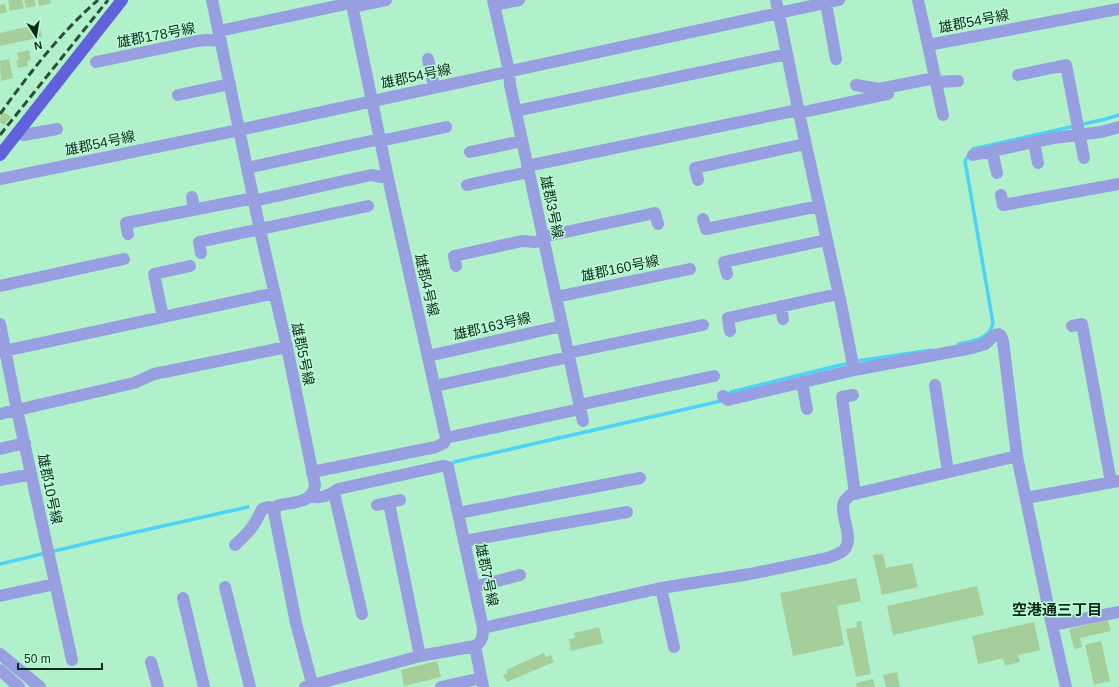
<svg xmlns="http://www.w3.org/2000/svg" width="1119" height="687" font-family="Arial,'Noto Sans JP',sans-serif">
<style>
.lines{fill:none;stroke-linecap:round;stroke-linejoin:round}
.stream{stroke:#4dd3f7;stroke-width:3.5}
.building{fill:#a6ce9a}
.minor{stroke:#979fe1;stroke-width:12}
.major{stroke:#6161dc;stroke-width:12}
.rail{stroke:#2c4d3c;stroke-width:3;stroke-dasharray:8 4;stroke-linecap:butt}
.labels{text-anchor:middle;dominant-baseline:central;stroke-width:3;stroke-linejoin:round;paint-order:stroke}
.street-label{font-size:14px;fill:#0d271a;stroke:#bdfed8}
.neighbourhood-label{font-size:15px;font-weight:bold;fill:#0d271a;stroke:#bdfed8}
</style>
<rect width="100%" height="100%" fill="#b0f0cb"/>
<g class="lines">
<path class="stream" d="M959 344C973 341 990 339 993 323L965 161 973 149 1106 119 1119 115
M454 462 721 401 731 392 857 361 932 350
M0 564 96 541 248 507"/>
</g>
<path class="building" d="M8 0H22L24 8 10 11Z
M24 0H34L36 6 26 8Z
M38 0H50L51 3 39 6Z
M5 4 7 12 0 14V5Z
M39 24 42 37 0 46V33Z
M29 50 31 60 27 61 28 66 18 68 16 60H19L17 53Z
M9 59 13 78 1 81 0 61Z
M4 112 11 117 4 125 0 122V117Z
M883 554 886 568 912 563 918 587 882 595 873 555Z
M856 578 861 601 837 606 844 645 793 656 780 593Z
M977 586 984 615 893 635 887 606Z
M1108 620 1111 631 1080 638 1082 647 1074 649 1069 629Z
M861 621 871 674 856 677 846 629 857 627 856 622Z
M1034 622 1040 650 1018 655 1020 662 1005 666 1003 658 978 664 972 636Z
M599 627 603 643 571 651 569 639 575 638 574 633Z
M1101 641 1110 681 1094 685 1085 645Z
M544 653 546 657 551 655 554 662 507 682 503 675 508 673 506 670Z
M437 661 441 677 404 686 401 670Z
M897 672 900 687H886L883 675Z
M873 679 875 687H857L856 683Z"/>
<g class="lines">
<path class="minor" d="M212 0 260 230 287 347 315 485C313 503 294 502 280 505L277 506 274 512 296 623 313 687
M493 0 509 71 510 85 583 421
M776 0 799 113 841 304 854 370
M918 0 928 45 1119 9
M826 3 836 59
M494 5 519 0
M352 7 386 0
M219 31 351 3
M928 45 943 115
M428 59 434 87
M96 62 197 41 208 40 221 41
M1018 75 1066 65 1084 158
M936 82 958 81
M856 85 879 89 935 78
M178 95 230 84
M516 111 787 54
M799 113 888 94
M17 133 24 135 57 129
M380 141 446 127
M1034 142 1038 163
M992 151 997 173
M470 152 522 141
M973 155 1054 138 1101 132 1119 127
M527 166 798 110
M247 168 380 139
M0 179 239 130 839 0
M698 180 695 168 805 144
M467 185 529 172
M1001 195 1003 205 1119 184
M192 197 194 210
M254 201 371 175 388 178
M703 219 706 229 819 206
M128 234 126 223 254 198
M542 237 655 213 658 224
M201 253 199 242 368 206
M456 266 454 256 522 241 535 242 543 240
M727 274 724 262 826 240
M0 286 124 259
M556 297 690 269
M781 306 783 319
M163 317 154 274 190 266
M0 324 17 410 72 660
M1072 326 1082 324 1111 482
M730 331 728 318 838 294
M0 352 275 293
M568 353 703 325
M428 356 562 326
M802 382 807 409
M935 385 948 472
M435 386 569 357
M853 395 842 397 855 494
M723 396 728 400 854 370 972 348 985 344 995 335 999 334 1001 336 1003 341 1017 456
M579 405 714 376
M0 414 134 383 154 374 287 347
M446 438 580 409
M0 449 25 443
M312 472 436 447 444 443 446 438 388 178 351 0
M0 480 31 474
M334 493 362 614
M311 496C319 500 332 494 338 489L442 466 448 467 483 628C483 637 482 642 475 646L483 687
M1026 498 1119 481
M389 503 420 656
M377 505 400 500
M458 513 640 478
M464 541 627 512
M235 545C249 532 254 527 262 509L269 507 274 509
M225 587 250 687
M474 587 520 575
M661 588 674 647
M0 596 55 584
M183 598 204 687
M1052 625 1119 612
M483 628 661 588 750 574 827 558C832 556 840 554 844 550 855 538 839 515 844 502 845 500 848 497 850 495L1017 456 1052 625 1066 687
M0 654 40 687
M151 662 158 687
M0 670 19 687
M305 687 420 656 475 646
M441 687 481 678"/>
<path class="major" d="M0 155 122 0"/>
<path class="rail" d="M0 114C29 74 60 33 98 0
M0 135 108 0"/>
</g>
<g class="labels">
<g class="street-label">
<text transform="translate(974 21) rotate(-11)">雄郡54号線</text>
<text transform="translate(156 35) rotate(-11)">雄郡178号線</text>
<text transform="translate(416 76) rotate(-12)">雄郡54号線</text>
<text transform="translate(100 143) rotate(-12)">雄郡54号線</text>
<text transform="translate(552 207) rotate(78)">雄郡3号線</text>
<text transform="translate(620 268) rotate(-12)">雄郡160号線</text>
<text transform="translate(427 285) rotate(77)">雄郡4号線</text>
<text transform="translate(492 326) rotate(-13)">雄郡163号線</text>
<text transform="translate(303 354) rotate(78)">雄郡5号線</text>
<text transform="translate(50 489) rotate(78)">雄郡10号線</text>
<text transform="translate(487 575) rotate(78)">雄郡7号線</text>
</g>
<g class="neighbourhood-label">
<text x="1057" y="609">空港通三丁目</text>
</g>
</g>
<g transform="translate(36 36) rotate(168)" stroke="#bdfed8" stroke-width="3" paint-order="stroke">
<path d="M0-3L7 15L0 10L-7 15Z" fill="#0d271a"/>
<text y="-6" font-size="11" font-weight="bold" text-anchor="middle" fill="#0d271a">N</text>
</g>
<path d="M18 663v6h84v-6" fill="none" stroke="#0d271a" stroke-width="2"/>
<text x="24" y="663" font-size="12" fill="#0d271a" stroke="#bdfed8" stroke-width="3" paint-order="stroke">50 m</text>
</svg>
